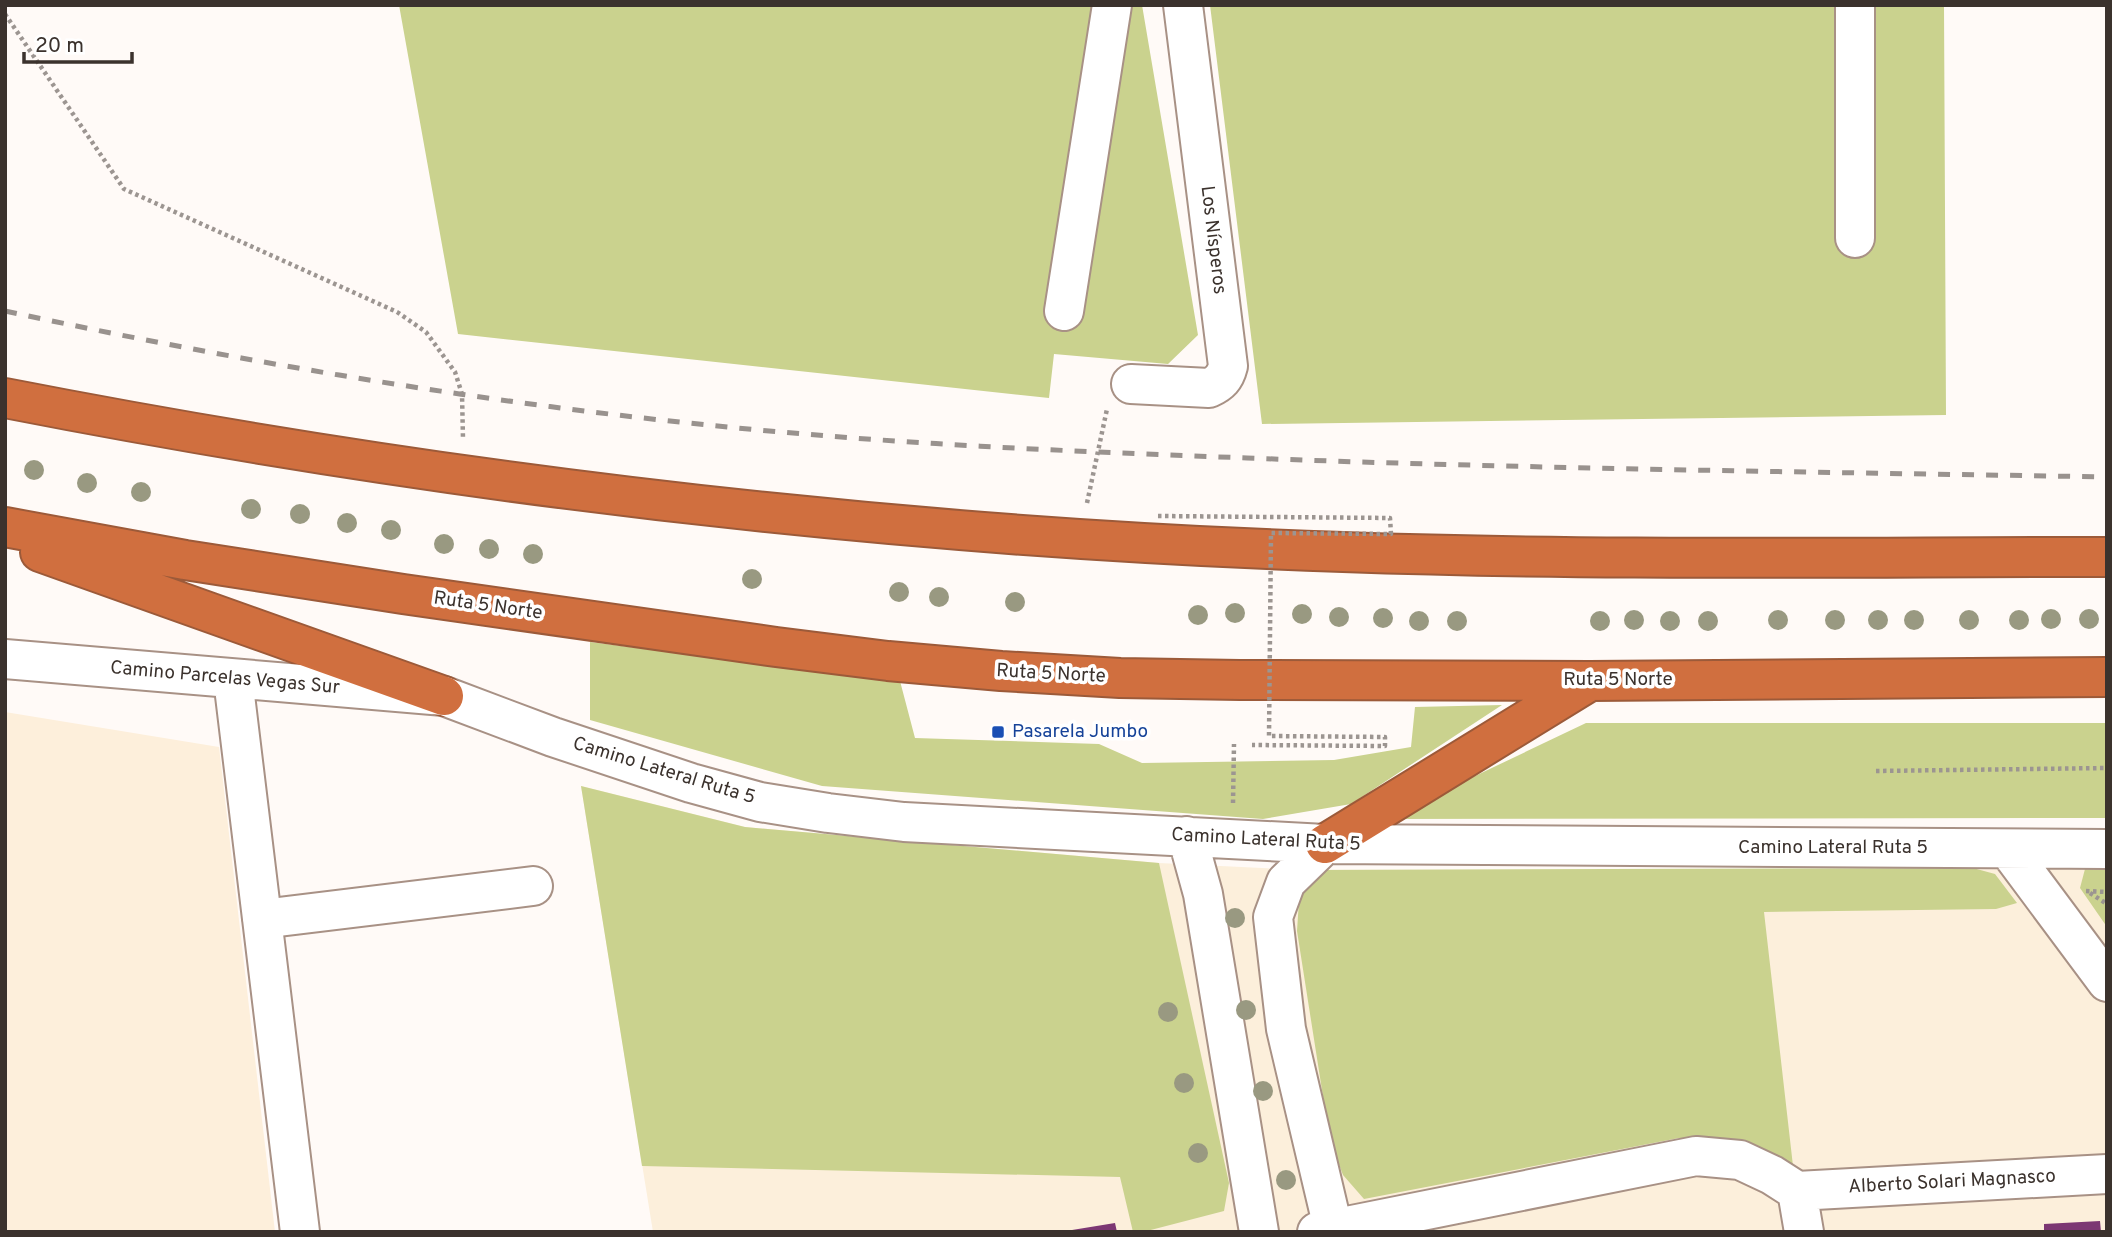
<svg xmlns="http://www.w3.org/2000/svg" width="2112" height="1237" font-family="Overpass,sans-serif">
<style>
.commercial{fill:#fcefdb}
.industrial{fill:#fdefdb}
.green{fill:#cad28e}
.building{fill:#7c3773}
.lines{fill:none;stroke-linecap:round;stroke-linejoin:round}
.minor-casing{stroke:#a89185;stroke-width:42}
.highway-casing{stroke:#9c5a39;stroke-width:42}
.path{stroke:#9c9591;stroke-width:4.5;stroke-dasharray:3.5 3.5;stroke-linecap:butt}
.minor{stroke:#fff;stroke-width:38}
.highway{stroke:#d06f3f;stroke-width:38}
.rail{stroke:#99928e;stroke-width:5;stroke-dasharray:12 12;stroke-linecap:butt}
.path-bridge{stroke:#9c9591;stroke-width:4.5;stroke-dasharray:3.5 3.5;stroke-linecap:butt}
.tree{fill:#999981}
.transit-dot{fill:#1a4fb4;stroke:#fff;stroke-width:2.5}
.labels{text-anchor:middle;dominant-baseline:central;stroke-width:7;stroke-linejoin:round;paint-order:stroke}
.street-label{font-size:19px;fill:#3b322d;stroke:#fff}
.transit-label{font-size:19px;fill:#164399;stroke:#fff;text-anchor:start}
</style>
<rect width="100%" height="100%" fill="#fffaf7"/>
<path class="commercial" d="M581 786 745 827 1159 863 1301 870 2107 869V1232H653Z"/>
<path class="industrial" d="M5 712 219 747 275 1232H5Z"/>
<path class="green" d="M399 5H1142L1198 335 1168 364 1054 354 1049 398 458 334Z
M1210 5H1944L1946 415 1262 424Z
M590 642 900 681 915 738 1099 744 1142 763 1334 760 1411 747 1415 707 1502 705 1351 804 1263 819 822 786 590 720Z
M1586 723H2107V818L1385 819Z
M581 786 745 827 1159 863 1229 1183 1224 1211 1143 1232H1133L1120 1177 642 1166Z
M1973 868 1995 874 2017 903 1996 909 1764 912 1793 1166 1722 1141 1679 1138 1364 1199 1343 1175 1330 1141 1297 931 1301 870Z
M2085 869H2107V927L2080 888Z"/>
<path class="building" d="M2100 1221 2101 1232H2044V1224Z
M1115 1223 1117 1232H1072V1230Z"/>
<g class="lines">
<g class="minor-casing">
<path id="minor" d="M1855 5V238
M1064 311 1112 5
M1131 384 1209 388C1220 383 1225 378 1228 366L1183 5
M5 659 444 696 553 737 691 783 760 802 828 813 904 822 1325 844 2107 849
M233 679 300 1232
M1187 836 1203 894 1259 1232
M1325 844 1286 882 1273 917 1286 1029 1333 1228
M2008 849 2107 982
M262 919 533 886
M1797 1191 2107 1174
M1317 1232 1696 1156 1740 1160 1772 1175 1797 1191 1804 1232"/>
</g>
<g class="highway-casing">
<path id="highway" d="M5 398C446 484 894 537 1343 552 1597 561 1852 557 2107 557
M5 527 185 560 403 594 776 647 888 661 1001 671 1120 678 1240 680 1590 681 2107 677
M40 552 444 696
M1325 844 1590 681"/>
</g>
<path class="path" d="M5 14 124 189 397 312 426 332 455 372 462 394 463 439
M1087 503 1107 409
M1876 771 2107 768
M1233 803 1234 744
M2086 891 2107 892
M2090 893 2107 904"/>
<use href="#minor" class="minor"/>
<use href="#highway" class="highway"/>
<path class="rail" d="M5 311C261 366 520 409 781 432 936 446 1092 452 1247 458 1534 469 1820 472 2107 477"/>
<path class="path-bridge" d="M1158 516 1390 518 1391 534 1271 533 1269 736 1385 737V746L1252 745"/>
</g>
<g class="tree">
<circle cx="34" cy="470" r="10"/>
<circle cx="87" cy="483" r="10"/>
<circle cx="141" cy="492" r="10"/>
<circle cx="251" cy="509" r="10"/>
<circle cx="300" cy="514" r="10"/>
<circle cx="347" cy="523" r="10"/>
<circle cx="391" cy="530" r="10"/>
<circle cx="444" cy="544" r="10"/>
<circle cx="489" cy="549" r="10"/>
<circle cx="533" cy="554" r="10"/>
<circle cx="752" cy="579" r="10"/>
<circle cx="899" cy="592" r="10"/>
<circle cx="939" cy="597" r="10"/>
<circle cx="1015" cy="602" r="10"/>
<circle cx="1235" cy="613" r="10"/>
<circle cx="1302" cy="614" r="10"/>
<circle cx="1198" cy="615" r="10"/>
<circle cx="1339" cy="617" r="10"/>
<circle cx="1383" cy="618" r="10"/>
<circle cx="2051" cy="619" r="10"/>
<circle cx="2089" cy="619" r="10"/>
<circle cx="1634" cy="620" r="10"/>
<circle cx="1778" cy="620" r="10"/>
<circle cx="1835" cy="620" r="10"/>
<circle cx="1878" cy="620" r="10"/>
<circle cx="1914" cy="620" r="10"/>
<circle cx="1969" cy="620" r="10"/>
<circle cx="2019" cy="620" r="10"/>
<circle cx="1419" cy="621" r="10"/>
<circle cx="1457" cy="621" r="10"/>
<circle cx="1600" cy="621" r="10"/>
<circle cx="1670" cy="621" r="10"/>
<circle cx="1708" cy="621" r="10"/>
<circle cx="1235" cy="918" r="10"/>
<circle cx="1246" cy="1010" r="10"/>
<circle cx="1168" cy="1012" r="10"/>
<circle cx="1184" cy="1083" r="10"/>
<circle cx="1263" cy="1091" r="10"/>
<circle cx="1198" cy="1153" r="10"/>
<circle cx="1286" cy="1180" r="10"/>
</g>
<rect class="transit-dot" x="991" y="725" width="14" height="14" rx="3.5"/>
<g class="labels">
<g class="street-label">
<text transform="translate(1213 240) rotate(83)">Los Nísperos</text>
<text transform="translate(488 606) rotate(8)">Ruta 5 Norte</text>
<text transform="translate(1051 674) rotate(3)">Ruta 5 Norte</text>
<text transform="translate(225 678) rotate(5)">Camino Parcelas Vegas Sur</text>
<text x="1618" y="680">Ruta 5 Norte</text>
<text transform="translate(664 771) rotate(17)">Camino Lateral Ruta 5</text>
<text transform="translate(1266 840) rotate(3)">Camino Lateral Ruta 5</text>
<text x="1833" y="848">Camino Lateral Ruta 5</text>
<text transform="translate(1952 1182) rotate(-3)">Alberto Solari Magnasco</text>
</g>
<g class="transit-label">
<text x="1012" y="732">Pasarela Jumbo</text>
</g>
</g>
<rect width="2112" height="1237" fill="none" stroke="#3b322d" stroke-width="14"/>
<path d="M24 52v10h108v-10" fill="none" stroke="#3b322d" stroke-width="3.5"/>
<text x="35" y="52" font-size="21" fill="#3b322d" stroke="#ffffff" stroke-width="5" paint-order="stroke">20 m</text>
</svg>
